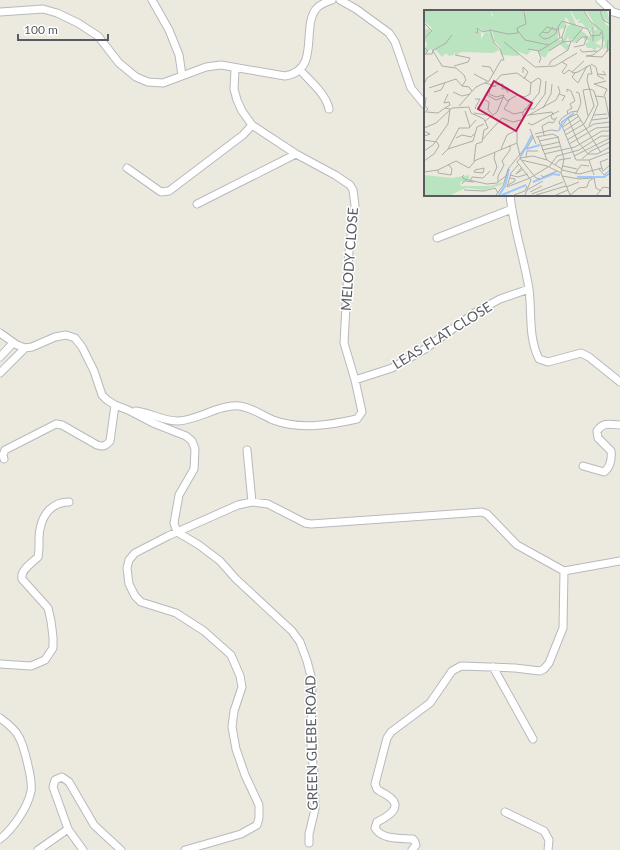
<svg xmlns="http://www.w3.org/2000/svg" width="620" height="850" font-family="Lato,sans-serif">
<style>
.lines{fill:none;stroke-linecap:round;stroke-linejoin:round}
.street-casing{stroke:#b7b9bf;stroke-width:9}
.street{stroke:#fff;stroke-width:7}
.labels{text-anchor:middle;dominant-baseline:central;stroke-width:3;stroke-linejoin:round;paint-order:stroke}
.street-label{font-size:14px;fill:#585b61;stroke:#fff}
.inset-river{fill:none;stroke:#9cc7ff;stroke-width:2}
.inset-road{fill:none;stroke:#adada9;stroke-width:1}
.view{fill:#c2185b;fill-opacity:0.15;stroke:#c2185b;stroke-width:2}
.inset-edge{fill:none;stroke:#585b61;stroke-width:2}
</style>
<rect width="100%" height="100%" fill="#eceadf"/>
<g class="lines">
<g class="street-casing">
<path id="street" d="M152 0 169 30 179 55 182 75
M340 0 356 9 389 33 395 42 411 88 425 105
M600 0 613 12 620 14
M0 12 43 9 57 13 78 23 98 36 119 63 136 77 148 82 163 83 206 67 221 65 285 76C321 70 301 28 316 9 320 4 326 2 332 0
M300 70C310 81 326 94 329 109
M127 168 161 192 169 191 243 135 252 125
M510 195C513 227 524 257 529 289 532 312 528 337 539 359L548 362 581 353 589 357 620 382
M197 204 296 154
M437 238 512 209
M0 333 17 345 25 348 32 347 55 337 66 335 75 338 82 347 94 371 102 395 107 400 115 405 128 410 153 423 186 436 192 441 195 449 194 469 179 495 174 523 177 532 199 545 220 561 236 579 292 631 300 642 307 661 312 680 311 749 314 772 315 809 309 834V843
M0 357 13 343
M0 373 25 348
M355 380 392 368 425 349 476 312 500 299 529 289
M136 411C151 413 163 421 178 421 199 420 219 404 240 406 252 408 262 415 273 420 300 430 330 425 357 419L362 412 355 380 344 343 349 251 355 205 353 190 350 185 335 175 296 154 252 125 242 111 237 100 234 89 235 69
M247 450 252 502
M4 459 3 455 5 450 56 424 62 425 97 445C103 447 106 446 110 441L115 405
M583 466 604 472C610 468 612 459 611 451L598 438 597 431C603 422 610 424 620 425
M0 664 31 666 45 660 53 648V637L51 621 48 608 22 579C20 570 32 563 38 557 40 547 38 538 40 529 43 513 53 502 69 502
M493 667 533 739
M0 718C7 723 15 729 19 737 24 746 33 781 31 791 28 807 13 829 0 839
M505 812 544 831 549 840 548 850
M38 850 68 829
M83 850 68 829 53 787 55 780 62 777 69 782 94 825 121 850
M185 850 241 834 257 825 259 818V805L245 775 236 749 232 727 234 711 242 687 240 676 231 655 204 631 176 613 141 602 135 596 129 584 127 568 129 560 135 553 168 536 238 505 252 502 268 504 305 523 311 524 482 512 487 514 517 545 564 571 620 561
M412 850 416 845 415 842 413 839C400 838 382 840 375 828L377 822C387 817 405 807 388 796 384 793 380 792 377 789L375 784 387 738 391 732 430 703 452 671 461 666 515 668 540 671 544 669 549 663 563 628 564 571"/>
</g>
<use href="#street" class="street"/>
</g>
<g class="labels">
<g class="street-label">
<text transform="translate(349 259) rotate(-86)">MELODY CLOSE</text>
<text transform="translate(442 335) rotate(-32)">LEAS FLAT CLOSE</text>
<text transform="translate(311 743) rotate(-91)">GREEN GLEBE ROAD</text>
</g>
</g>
<g transform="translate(424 10)">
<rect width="186" height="186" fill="#eceadf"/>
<path d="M1 1H67L68 6 70 7 67 1H100L99 3 103 1H146L153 17 157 16V20L165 27 169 25 170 20H173L170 16 166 26V18L163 19 158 13H153L156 9 152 10 147 1H160L165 11 172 16 162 1H183L186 13 181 9V14L186 17V39L184 41 182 37 179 40 181 32 177 29 171 33 177 36 176 39 174 37 170 41 168 38H163L161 34 165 31 161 29 160 32V26L151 33 147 32 150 29 145 30 144 26 141 33 146 35 143 41 136 34 125 41 121 48 115 44V41L104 39 107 41 103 45 93 41 96 44 94 46 77 45 76 37 69 30 70 26 67 20 59 22 57 19 53 18V24L50 22 53 25 55 24 54 20H57V29L62 21 67 26 63 21H66L69 26 68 30 70 33 75 40 69 43 38 42 32 45 30 42V45L25 46 22 43 18 47 11 39 9 42 7 39 0 43 3 34 2 31 0 35V27L5 23 0 26V19H6L0 13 6 18 7 24 8 21 7 17 0 12ZM142 7 147 14 143 17 139 30H134V20L141 18 142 15 141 11 136 12 141 10ZM0 165 28 168 45 165V170L36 172 37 176H66L79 172 77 175 60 180 42 178 27 185H0Z" fill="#bae4c0" fill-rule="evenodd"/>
<path class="inset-river" d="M135 121 138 112 150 103M102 139 116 135M97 146 108 125M153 167H180L186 163M109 172 129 164 136 165M75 185 81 176 85 159M78 185 102 175"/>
<path class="inset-road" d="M160 1 166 11 178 21 179 26 178 38 169 45 162 46 178 47 186 38M176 1 179 10 186 14M0 13 8 21 0 28M169 17V31M133 20 123 17 115 25 120 29 125 28 131 24 132 23 133 20V18M94 21 101 30 125 35 136 28 134 17 138 11 164 19 167 26 176 25 177 22M51 22 54 24 53 18 59 22 66 20M118 22 124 23 129 17M138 27 142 15M80 32 111 57 131 56 153 43M139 32 148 31 159 18M152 33 158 27H164M0 37 4 41 1 44H8L9 41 18 56 32 58 40 65 42 70 38 76 45 77 48 81M150 37 160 35 163 27M104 39 115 41 125 35M156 39 158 42 173 41M8 41 22 33 28 25M114 41 117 48 115 53M125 41 139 32 138 27 136 28M183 42 184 30M138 52 143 55 138 62 140 64 145 60 149 63 154 62 166 55M167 54 172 57 174 66 180 69M125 55 127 51 144 40 147 31M30 56 44 52 46 48 31 45M58 56 66 57 70 64M148 62 160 51M99 63V57L104 62 100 69M151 63 148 67 154 73 163 56M50 64 65 72M173 64 182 65 179 61M61 73 72 76 66 77 65 84 72 87 80 85 73 102 61 111M0 74 3 68 14 61M5 78 32 69 38 76M10 82 17 80 21 73M29 82 38 86 46 84M143 82V79L147 81 151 91 146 94 148 98 143 101 144 104M152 82 155 83 157 93 153 103M84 83 82 79H78L79 74 73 75 71 72 77 65 93 63 107 73 114 68 117 70 115 83 99 102M135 84 141 86 138 91M63 85 72 90 80 87 83 91 93 85 101 87 106 84 107 73M171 86 181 87 186 111M180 86 183 79 170 74 182 71M51 89H56L51 98 52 99M59 89 65 92 64 100 68 104M86 89 80 99 90 104 99 102M35 96 52 77 65 71 77 50H80L76 39 70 33 66 20 84 24 94 23 93 18 102 14 100 1M119 98 127 84 128 74M100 99H110L121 84 122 71M41 101 46 117M3 102 14 103 21 98M50 103 62 105M0 104 4 99 1 96 2 87M153 104 144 108 138 116 152 150H165L186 142M153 104 177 143M105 105 128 102 129 105M170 105 183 104M103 106 132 90 136 82 134 76M164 106 159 80 166 79M144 108 154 132 164 144H173L186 137M131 109H128L127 105 135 101M168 110 184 108M104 113 108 115 127 105M136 115 135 112 138 108 147 102 154 101M165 116 174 94 170 81 166 79M139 117 155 106M0 118 12 113 28 98 45 97 47 103 60 109 64 118 60 120 58 132 52 134 50 151 93 133 97 150 123 156 137 163 146 185M106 119 112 134M0 121 6 124 0 126M140 121 157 110M111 124 127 120 134 121M120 125 118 116 125 112 129 113 133 107M141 125 160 114 170 96 163 70 164 64H168L166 55M112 127 129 124 134 127 140 149 137 163M114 127 123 150M32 128 38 125 47 127 50 124M0 130 13 132 15 136 10 144 0 151M58 130 78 108 89 112 97 110 99 108V102M143 130 170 114 186 112M115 131 135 127M145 134 172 118 186 117M117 136 136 132M103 138 109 127M24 139 35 118H45L52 110M77 139 83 125 93 120V133M118 140 137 136M0 141 9 135 24 114 26 99 21 98 26 95 25 92 20 93 24 84M120 144 151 137 178 121H186M18 145 24 139 49 131 53 117 60 114M150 146 186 128M102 147 103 141H114M96 148 109 146 123 150 138 159M96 148 93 152 107 170 101 185M158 149 167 141 186 132M184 149 176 152 179 161 186 155M165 150 170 165M98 151 112 168 116 169M24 154 28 159 27 165M131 155 135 150 147 148M139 156 153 159M98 157 92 164 99 159M125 157 133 146 155 140 177 126H186M60 158 59 163 50 162 51 160ZM175 159 180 165 186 160M14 160V163L27 165M138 160 155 164 178 158M0 162 14 160 32 151 45 158 51 151M151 164 157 155 165 156M40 165 38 167 40 169 63 174 73 173 83 165M86 165 94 167 104 164M117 165 119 167 133 161M69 166 73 157 70 148 71 143M138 166 155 169 168 168M46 171 48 167 59 168 66 161M74 172V166L80 155 78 151 86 140V135M38 174 40 171 50 172M84 175 91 171V169L86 168M83 177 106 168 124 157M83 177 87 163 95 154M142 177 155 172M163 177 165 171 170 168 172 178 177 181M40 180 60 181 71 178 74 183M103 180 119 171M106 182 118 176M108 184 139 172M72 185 79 176 84 159 101 138M90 185 101 181 103 176M112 185 142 176M132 185 144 180M146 185 155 178 163 177M173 185 179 177 186 178"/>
<path class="view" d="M70 71 108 93 92 121 54 99Z"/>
<rect width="186" height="186" class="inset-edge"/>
</g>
<path d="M18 34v6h90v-6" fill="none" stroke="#585b61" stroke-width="2"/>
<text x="24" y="34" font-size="12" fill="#585b61" stroke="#ffffff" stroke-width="3" paint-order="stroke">100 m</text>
</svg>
